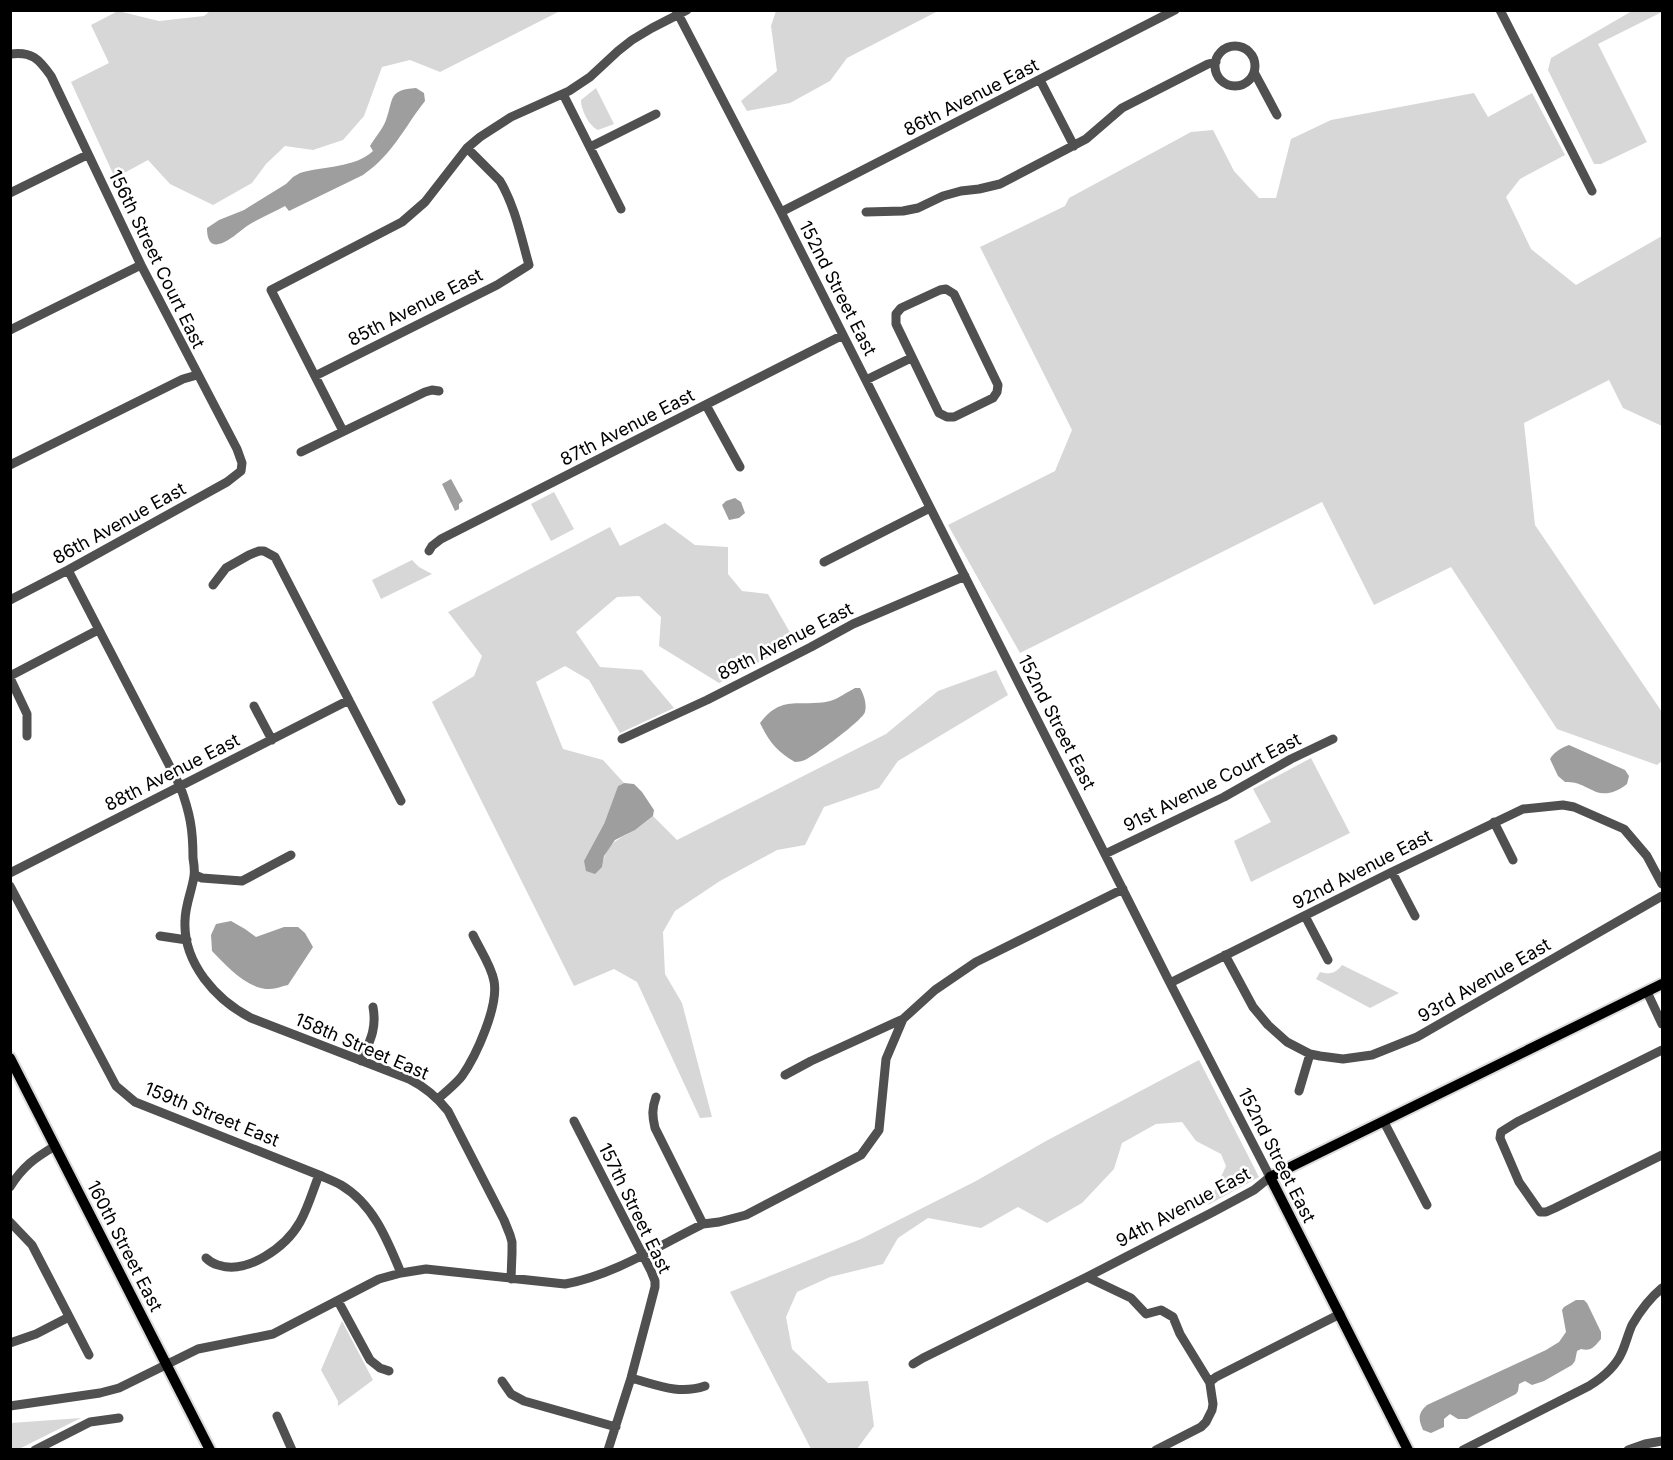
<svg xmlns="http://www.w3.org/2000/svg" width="1673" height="1460" font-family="Inter,sans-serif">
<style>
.green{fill:#d7d7d7}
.water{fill:#9e9e9e}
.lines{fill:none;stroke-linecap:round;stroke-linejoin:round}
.major-casing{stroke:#dbdbdb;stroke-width:14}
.minor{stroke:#505050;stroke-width:9}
.major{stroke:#000;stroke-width:10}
.labels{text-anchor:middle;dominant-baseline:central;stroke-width:5;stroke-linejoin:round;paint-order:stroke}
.street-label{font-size:18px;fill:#000;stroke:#fff}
</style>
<rect width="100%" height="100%" fill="#fff"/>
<path class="green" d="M210 11V10L560 11 440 72 410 60 382 67 364 116 343 140 313 150 285 146 266 164 252 183 213 205 170 184 148 160 115 178 71 82 109 63 91 25 118 11 159 21 204 16Z
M776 11V10L938 11 847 58 830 81 790 103 747 111 741 101 777 71 771 26Z
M1632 11 1662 12 1598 44 1647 142 1601 164H1594L1548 70 1551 58Z
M596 88 614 124 598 130C589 126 581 110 581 100Z
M1474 93 1488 117 1532 93 1565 155 1520 179 1506 197 1531 249 1576 285 1662 236V426L1623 408 1609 380 1524 423 1535 525 1662 712V761L1657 765 1557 729 1451 567 1374 605 1322 502 1020 653 948 525 1055 471 1072 430 980 247 1065 206 1069 198 1191 132 1213 130 1234 171 1259 198H1276L1291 139 1331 120Z
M554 492 574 529 551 541 531 504Z
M665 523 695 545 728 547V574L742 591 768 594 796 643 719 683 659 646 661 617 639 596 617 597 576 632 600 667 642 670 674 708 620 733 589 680 565 666 536 682 563 749 603 760 624 783 618 786 604 824 602 867C606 844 615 841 633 831 640 826 647 821 653 816L677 840 886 734 938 691 996 670 1008 695 898 761 879 788 824 807 805 845 777 850 720 881 675 911 663 932 665 974 682 1003 712 1117 700 1118 637 982 614 969 574 986 432 702 474 676 482 656 448 612 610 527 620 546Z
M412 560 419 567 432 574 381 599 372 580Z
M1311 758 1350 833 1251 882 1234 841 1271 822 1253 789Z
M1342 965 1399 993 1370 1008 1316 979 1320 972C1330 975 1336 973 1342 965Z
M1199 1060 1259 1177 1208 1205 1226 1166 1221 1154 1196 1141 1182 1122 1156 1124 1122 1143 1114 1169 1082 1203 1047 1223 1018 1207 981 1228 928 1218 898 1238 883 1264 830 1277 797 1292 786 1317 792 1349 828 1383 868 1381 874 1426 857 1449H811L730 1292 861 1239 976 1181 1046 1141Z
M342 1321 373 1380 338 1406V1401L321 1370Z
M81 1418 19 1449 11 1448V1423Z"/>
<path class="water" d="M416 88 424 93 425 101C403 129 394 153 363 175L289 211 285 206C273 213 259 218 247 226 236 234 207 262 207 228L219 220 244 210 286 184 293 177 300 173C323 166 355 168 373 151L370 146C375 137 383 129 386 120 394 98 388 90 416 88Z
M451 479 463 501 459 504V509L455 511 442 484Z
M735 498 741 502 745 513 739 518 729 520 722 505 726 501Z
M855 688H860C864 695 867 704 865 712 863 720 814 756 805 760 802 761 798 762 795 762 777 752 769 742 760 723 782 693 802 708 830 701 838 699 847 692 855 688Z
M1569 745 1625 770 1629 776 1627 784C1597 807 1590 780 1565 782L1558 776 1550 759C1553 753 1562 747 1569 745Z
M624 783 634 784 642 792 654 810 653 816 635 830 615 840 604 856 602 867 595 874 586 871 584 861 604 824 618 786Z
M231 921 245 929 256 937 284 927H298L305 933 313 947 288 985C282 986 276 989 270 989 246 989 227 966 212 951L211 935 216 924Z
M1576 1300H1584L1587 1303 1601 1332V1339C1595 1346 1591 1352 1581 1349L1577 1351 1575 1361 1572 1365 1544 1381 1532 1385 1525 1381 1519 1384 1518 1391 1516 1394 1467 1419H1458L1450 1414 1444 1419V1427L1431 1433 1423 1430C1418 1419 1418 1413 1427 1405L1546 1350 1559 1342 1566 1332 1562 1310 1564 1307Z"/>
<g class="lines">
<g class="major-casing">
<path id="major" d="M10 1058 210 1450
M1408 1450 1270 1177 1662 984"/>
</g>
<path class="minor" d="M676 10 781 212 1170 983 1270 1177 1254 1190 1213 1212 1087 1277 923 1358 913 1364
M1500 10 1592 191
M1215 66a20 20 0 1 1 40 0a20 20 0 1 1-40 0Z
M10 54C32 51 39 59 51 76L141 265 237 449 242 463 241 471 227 482 68 570 10 600
M1254 72 1277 115
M1040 80 1074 146
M563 94 621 209
M590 147 656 114
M10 193 87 155
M781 212 1175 10
M866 212 903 211 918 208 943 196 961 191 979 189 1000 184 1086 139 1122 108 1208 64 1216 62
M946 289 954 294 998 385 997 392 993 398 954 417H947L939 413 896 324V314L901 308 940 290Z
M10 330 141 265
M315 376 497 285 529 265C521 237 515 206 500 181L467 148
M866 380 911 358
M706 405 740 467
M343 431 271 290 402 222 425 202 467 148 480 137 511 117 569 91 590 77 618 51 632 40 652 28 687 10
M301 452 425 392 432 390 439 391
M10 465 183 379 197 375
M429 551 432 546 441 539 843 335
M824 562 930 508
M68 570 180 786C190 813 193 829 193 858 194 864 195 870 194 876 192 891 185 905 185 921 183 963 216 1000 251 1018L409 1079C425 1087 437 1097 448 1111L504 1220 510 1235 512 1242V1253L511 1279
M213 585 226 568 249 555 259 551H264L275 557 401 801
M10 676 98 630
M10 678 27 714V736
M254 706 272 740
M622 739 707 700 811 647 853 624 965 576
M1494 822 1513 860
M1105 854 1224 797 1291 759 1333 739
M1392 872 1415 916
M10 873 349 700
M195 875 202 878 242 881 291 855
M10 886 116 1086 135 1102 319 1175C326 1178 334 1181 341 1185 373 1204 387 1239 401 1273
M1305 916 1328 960
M160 936 187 940
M1225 955 1253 1007 1268 1025 1287 1042 1310 1054 1320 1056 1343 1059 1372 1055 1417 1037 1662 896
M1170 983 1392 872 1523 809 1563 805 1574 807 1624 829 1647 856 1662 884
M1647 992 1662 1024
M1662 1050 1517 1122 1501 1132 1500 1138 1519 1182 1540 1212H1546L1555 1208 1662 1155
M361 1061C370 1041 377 1029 373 1007
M785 1075 811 1061 903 1019 935 990 976 962 1123 889
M1299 1091 1310 1054
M656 1097C652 1108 652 1116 655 1128L703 1224
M438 1099C446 1091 455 1085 462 1076 476 1056 499 1006 494 981 491 965 480 950 473 935
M574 1121 651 1271 655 1281V1287L648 1314 631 1378 608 1450
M1384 1122 1427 1205
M10 1187C23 1166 35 1158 55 1146
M10 1222 32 1245 89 1355
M206 1258C209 1261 214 1264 218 1265 247 1275 286 1247 300 1222 308 1208 313 1190 319 1175
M1087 1277 1131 1298 1146 1314 1161 1310 1173 1317 1180 1334 1210 1383
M338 1301 370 1360 380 1368 389 1371
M10 1343 36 1334 69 1317
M631 1378C657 1385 679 1395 705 1386
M502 1381 511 1394 524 1401 616 1427
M10 1406 100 1393 119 1388 198 1349 273 1334 379 1279 401 1273 426 1269 565 1284C614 1275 658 1246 703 1224L719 1222 746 1215 861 1155 879 1130 886 1059 903 1019
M277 1416 292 1450
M35 1450 90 1422 119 1418
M1156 1450 1201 1427 1206 1422 1212 1410 1213 1404 1210 1384 1211 1381 1216 1377 1340 1314
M1463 1450 1589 1386C1602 1378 1616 1366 1622 1352 1626 1343 1628 1334 1632 1325 1640 1311 1650 1298 1662 1288
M1628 1450 1645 1444 1662 1441"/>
<use href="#major" class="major"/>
</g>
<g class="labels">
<g class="street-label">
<text transform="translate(971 97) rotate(-27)">86th Avenue East</text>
<text transform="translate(157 259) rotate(64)">156th Street Court East</text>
<text transform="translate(838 288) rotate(63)">152nd Street East</text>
<text transform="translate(415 307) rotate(-27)">85th Avenue East</text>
<text transform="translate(627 427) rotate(-27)">87th Avenue East</text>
<text transform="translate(119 523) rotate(-29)">86th Avenue East</text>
<text transform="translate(785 641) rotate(-27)">89th Avenue East</text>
<text transform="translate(1057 722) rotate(63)">152nd Street East</text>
<text transform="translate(172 772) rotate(-27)">88th Avenue East</text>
<text transform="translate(1212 782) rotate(-27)">91st Avenue Court East</text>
<text transform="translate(1362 869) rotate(-27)">92nd Avenue East</text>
<text transform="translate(1484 980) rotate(-30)">93rd Avenue East</text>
<text transform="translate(362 1046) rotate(23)">158th Street East</text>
<text transform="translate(212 1114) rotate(22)">159th Street East</text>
<text transform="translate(1277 1155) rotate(63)">152nd Street East</text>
<text transform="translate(1183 1207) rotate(-28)">94th Avenue East</text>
<text transform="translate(635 1208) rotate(64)">157th Street East</text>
<text transform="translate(125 1246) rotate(63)">160th Street East</text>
</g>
</g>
<rect width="1673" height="1460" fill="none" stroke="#000000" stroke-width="24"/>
</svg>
